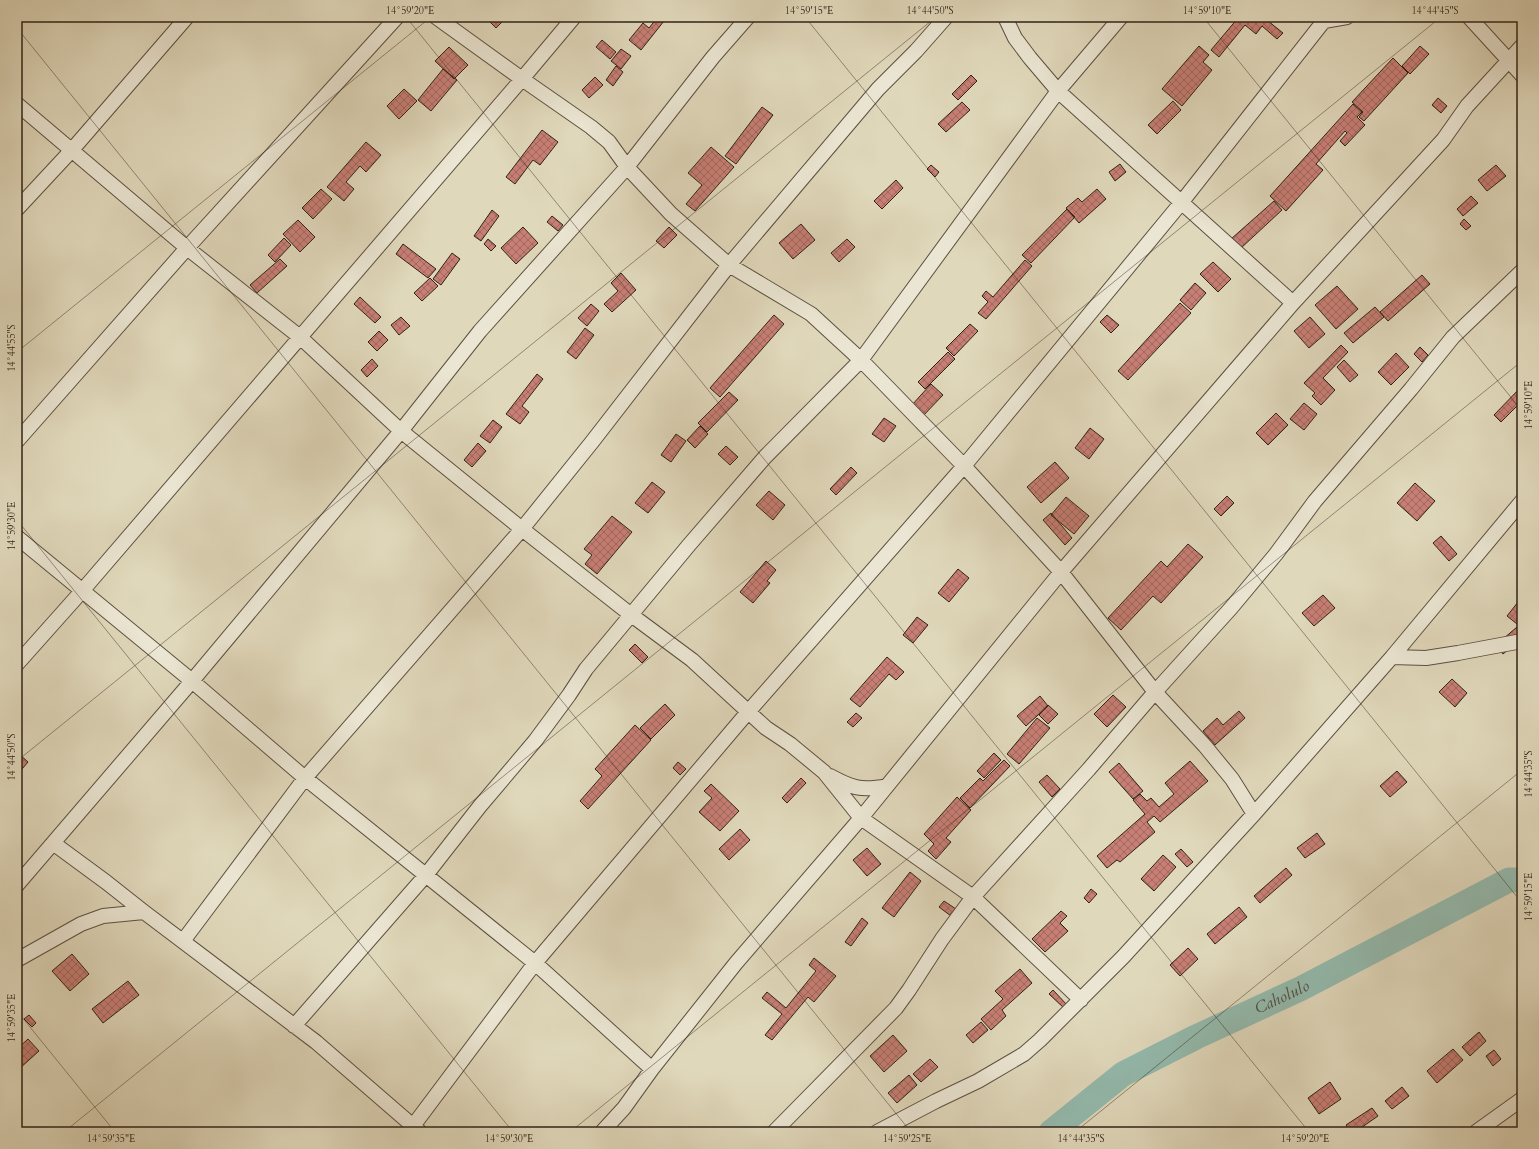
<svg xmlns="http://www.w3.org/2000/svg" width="1539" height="1149" font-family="Cardo,serif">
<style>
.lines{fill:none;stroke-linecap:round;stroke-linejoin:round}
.river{stroke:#94baad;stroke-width:25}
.building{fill:url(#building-cross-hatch);stroke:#302219}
.minor-casing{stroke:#5c5042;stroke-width:16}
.minor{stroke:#ebe6d3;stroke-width:14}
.ticks{fill:none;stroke:#302219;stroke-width:1;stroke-opacity:0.45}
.labels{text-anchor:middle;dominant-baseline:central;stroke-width:4;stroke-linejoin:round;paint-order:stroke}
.water-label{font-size:16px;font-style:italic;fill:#4e5045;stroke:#ebe6d3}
.neatline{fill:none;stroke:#302219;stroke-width:1.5}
.ticks-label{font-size:10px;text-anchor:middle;fill:#302219}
</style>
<defs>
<pattern id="building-cross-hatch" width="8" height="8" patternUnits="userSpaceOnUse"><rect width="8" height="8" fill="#c77e74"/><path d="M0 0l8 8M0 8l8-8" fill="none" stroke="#a2675e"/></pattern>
</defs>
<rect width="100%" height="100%" fill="#e0d8bb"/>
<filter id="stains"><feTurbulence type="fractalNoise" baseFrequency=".005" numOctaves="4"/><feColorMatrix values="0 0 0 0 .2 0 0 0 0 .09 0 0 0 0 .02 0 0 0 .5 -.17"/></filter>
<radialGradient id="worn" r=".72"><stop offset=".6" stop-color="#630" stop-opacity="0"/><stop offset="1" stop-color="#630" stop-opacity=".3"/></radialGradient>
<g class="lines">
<path class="river" id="s1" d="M1051 1132 1123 1074 1196 1037 1300 989 1509 880H1522"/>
</g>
<path class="building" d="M489 17H507L496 28 487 19Z
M658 17 664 21 641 50 629 40 643 23 649 28Z
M1236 17H1263L1283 33 1277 39 1262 26 1256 34 1245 25 1219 57 1211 50 1238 18Z
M602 40 616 52 610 59 596 47Z
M1199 46 1209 55 1203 62 1212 70 1182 106 1162 89Z
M1420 46 1429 54 1410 74 1402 66Z
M449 47 468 65 454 79 435 61Z
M621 49 631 56 621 69 611 61Z
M1393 58 1408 73 1364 121 1359 117 1363 112 1352 102Z
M616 66 623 72 613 86 606 80Z
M443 69 457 80 431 111 418 100Z
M971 75 977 81 958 100 952 94Z
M595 77 603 85 589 98 582 90Z
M404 89 417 101 399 119 387 106Z
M1438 98 1447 106 1441 113 1432 105Z
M1173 101 1181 110 1157 134 1148 125Z
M962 102 970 110 946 132 938 124Z
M1353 104 1362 112 1357 117 1365 125 1345 146 1340 141 1347 133 1345 131 1316 164 1323 170 1286 211 1270 196Z
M762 107 773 115 736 164 725 156Z
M542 130 558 142 540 165 533 160 515 184 506 177Z
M366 142 381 155 366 172 360 166 346 182 354 189 344 201 327 187Z
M711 147 734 167 695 211 686 204 702 185 688 173Z
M1120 164 1126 172 1115 181 1109 172Z
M931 165 939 172 935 177 927 169Z
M1496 165 1506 176 1487 191 1478 180Z
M896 180 903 188 882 209 874 201Z
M321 189 332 199 313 219 302 208Z
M1097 189 1106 199 1079 223 1066 208 1078 198 1082 202Z
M1471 196 1478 203 1463 216 1457 209Z
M1274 201 1282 210 1240 249 1231 239Z
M1067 209 1075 217 1031 263 1022 255Z
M492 210 499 216 481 241 474 236Z
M552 216 563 225 558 231 547 222Z
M1464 219 1471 226 1466 230 1460 224Z
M298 220 315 237 300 252 283 234Z
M801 224 815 240 793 259 779 243Z
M523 227 538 243 516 264 501 248Z
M669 227 677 235 664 248 656 241Z
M284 238 291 245 275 262 268 255Z
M488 239 496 246 491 251 484 244Z
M847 239 855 247 839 262 831 253Z
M403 244 436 269 428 278 396 254Z
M452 253 460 259 441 285 433 279Z
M280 259 287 266 257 293 250 285Z
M1025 260 1032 266 986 319 978 313 988 302 982 296 986 291 993 297Z
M1213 262 1231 279 1218 292 1200 274Z
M621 273 636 290 612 312 604 304 618 291 611 283Z
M1422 275 1430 284 1388 321 1380 312Z
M430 278 438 286 422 301 414 293Z
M1195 283 1206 293 1191 310 1180 300Z
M1337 286 1358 309 1336 329 1315 305Z
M360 297 381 317 375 323 354 304Z
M1180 303 1191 313 1128 380 1118 371Z
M591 304 599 311 587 326 578 318Z
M1375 307 1384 317 1353 343 1344 333Z
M774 315 784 324 720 397 710 388Z
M1107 315 1119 325 1111 333 1100 322Z
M401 317 410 326 399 335 391 325Z
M1310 317 1325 334 1309 348 1294 331Z
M970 324 978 331 954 356 946 348Z
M585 328 594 335 576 359 567 352Z
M379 331 388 340 377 351 368 342Z
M1341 345 1348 352 1323 378 1335 390 1321 405 1312 396 1315 393 1304 383Z
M1420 347 1428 355 1422 362 1414 354Z
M948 352 955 359 925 389 918 382Z
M1396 353 1409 367 1391 385 1378 372Z
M372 359 378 366 367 377 361 370Z
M1344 360 1358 375 1350 382 1337 367Z
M537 374 543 379 522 406 529 412 520 424 506 414Z
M931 384 943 395 922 417 911 406Z
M1522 386V401L1501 422 1494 415Z
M729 392 738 400 707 432 698 423Z
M1304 403 1317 414 1304 430 1290 419Z
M1276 413 1288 425 1268 445 1256 433Z
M884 418 896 426 884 442 872 434Z
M493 420 502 427 490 443 480 436Z
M700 426 708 434 695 448 687 440Z
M1090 428 1104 439 1089 459 1075 448Z
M676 434 686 441 671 462 661 455Z
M478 443 486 451 472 467 464 460Z
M726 446 738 457 730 465 718 454Z
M1055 462 1069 478 1041 503 1027 487Z
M851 467 857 473 836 495 830 489Z
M652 482 665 492 648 513 635 503Z
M1415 483 1435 501 1417 521 1397 503Z
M769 491 785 505 773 520 756 505Z
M1227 496 1234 503 1221 516 1214 509Z
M1066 497 1089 516 1074 534 1051 515Z
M1051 513 1072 538 1065 545 1043 520Z
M612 516 632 532 597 574 585 564 592 555 584 549Z
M1441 536 1457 554 1449 561 1433 543Z
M1188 544 1203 557 1161 603 1153 596 1121 630 1108 618 1161 561 1167 567Z
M766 561 776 570 767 581 770 583 753 603 740 592Z
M958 569 969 578 949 602 938 593Z
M1323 595 1335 608 1314 626 1302 613Z
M1522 597V618L1517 624 1507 616Z
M917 617 928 625 913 643 903 635Z
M1517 627 1522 632V638L1503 654 1496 645Z
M635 644 648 657 642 663 629 650Z
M887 657 904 672 896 680 889 674 860 707 850 699Z
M1452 679 1467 693 1455 707 1439 692Z
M1113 695 1126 707 1107 727 1094 714Z
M1040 696 1048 706 1026 726 1017 716Z
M665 704 675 715 651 739 640 728Z
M1048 705 1058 714 1048 724 1039 715Z
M1239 711 1245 718 1215 745 1203 731 1217 718 1223 725Z
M856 713 862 718 853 727 847 722Z
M1037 718 1050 728 1019 764 1007 754Z
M635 725 651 740 588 809 580 801 602 776 595 769Z
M18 753 28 762 17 775V754Z
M994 753 1001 760 984 778 977 771Z
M1004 760 1010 766 970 808 960 798 980 778 983 781Z
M1190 761 1208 781 1160 822 1154 816 1147 822 1155 832 1120 862 1117 860 1107 868 1097 856 1145 814 1133 800 1140 794 1147 801 1151 798 1159 807 1174 794 1165 783Z
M678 762 686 769 680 775 673 768Z
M1119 763 1143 791 1133 799 1109 772Z
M1397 771 1407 782 1390 797 1380 786Z
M1047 775 1060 789 1052 797 1039 782Z
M801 778 806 783 787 803 782 798Z
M711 784 739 811 720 831 699 812 712 798 704 791Z
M957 797 971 810 946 838 951 842 936 859 928 851 934 844 924 834Z
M740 829 750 840 729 860 719 849Z
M1317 833 1325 844 1305 858 1297 848Z
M867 848 881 864 867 876 853 860Z
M1181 849 1193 862 1187 867 1175 854Z
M1163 855 1176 867 1154 891 1141 879Z
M1286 868 1292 875 1260 903 1254 896Z
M910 872 921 881 894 917 882 908Z
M1091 889 1097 894 1089 903 1084 898Z
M944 901 956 909 951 916 939 907Z
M1239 907 1247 917 1215 944 1207 934Z
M1061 911 1067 916 1060 923 1068 931 1045 952 1032 939Z
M862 918 868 923 851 946 845 942Z
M1188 948 1198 959 1180 976 1170 965Z
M72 954 89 974 70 991 52 971Z
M814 958 836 976 814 1002 808 997 772 1040 765 1035 782 1014 762 998 767 992 786 1008 816 971 809 965Z
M1020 969 1032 983 1002 1010 1006 1016 991 1030 981 1019 1003 999 995 991Z
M128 981 139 995 103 1023 92 1009Z
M1053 990 1068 1006 1065 1009 1049 994Z
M29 1015 36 1023 32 1027 24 1019Z
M981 1022 988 1030 973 1043 966 1035Z
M1479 1032 1486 1041 1470 1056 1462 1047Z
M893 1035 907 1051 884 1072 870 1056Z
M28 1039 39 1051 19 1069 17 1067V1049Z
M1453 1049 1463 1060 1437 1083 1427 1071Z
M1494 1050 1501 1059 1493 1066 1486 1056Z
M930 1059 938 1067 921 1082 913 1074Z
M909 1075 917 1085 897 1103 888 1093Z
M1330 1082 1341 1099 1319 1114 1308 1098Z
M1402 1087 1409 1096 1392 1109 1385 1101Z
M1372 1108 1378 1116 1355 1132H1351L1346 1125Z"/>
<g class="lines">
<g class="minor-casing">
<path id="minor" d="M1005 17 1015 38 1030 58 1058 91 861 360 964 466 1061 572 1155 692 1205 746 1232 779 1254 814
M1121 17 1058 91 1293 303
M1469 17 1522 75
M1324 21 1347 17
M17 104 187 248 300 337 401 431 522 529 630 614 692 660 766 728 790 744 824 772 861 818 973 897 1081 1000
M17 209 71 151 187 17
M17 441 187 248 397 17
M17 537 192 681 305 778 535 963 652 1069
M1392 657 1426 658 1458 653 1522 641
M17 664 82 591 522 79 574 17
M830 776C852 788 861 791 887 786
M53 843 106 882 144 912 316 1042 420 1132
M17 885 192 681 401 431 480 331 627 167 713 57 748 17
M183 941 305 778 522 529 592 442 729 265 878 89 916 51 946 17
M17 960 81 924 103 916 144 912
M294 1026 426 875 480 806 535 741 569 695 586 669 689 545 765 457 861 360 811 314 729 265 671 214 627 167 609 142 591 127 522 79 436 17
M413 1126 535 963 748 712 964 466 1181 203 1327 17
M602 1132 624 1108 652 1069 736 963 861 818 1061 572 1293 303 1443 140 1467 106 1522 46
M774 1132 896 1008 909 990 942 939 973 897 1089 769 1155 692 1231 608 1276 554 1315 501 1411 389 1453 337 1522 271
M877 1132 936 1101 978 1081 1024 1054 1040 1040 1123 957 1254 814 1392 657 1522 501
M1476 1132 1522 1099"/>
</g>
<use href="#minor" class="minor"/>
</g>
<path class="ticks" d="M406 17 1309 1132M805 17 1522 903M1203 17 1522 411M17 28 911 1132M17 352 431 17M17 520 513 1132M17 761 936 17M17 1011 115 1132M64 1132 1441 17M570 1132 1522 361M1075 1132 1522 770"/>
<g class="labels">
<g class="water-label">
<text stroke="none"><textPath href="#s1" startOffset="269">Caholulo</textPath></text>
</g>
</g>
<rect width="1539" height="1149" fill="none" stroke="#e0d8bb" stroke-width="44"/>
<rect x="22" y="22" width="1495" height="1105" class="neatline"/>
<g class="ticks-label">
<text x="410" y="14">14°59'20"E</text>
<text x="809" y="14">14°59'15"E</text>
<text x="930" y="14">14°44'50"S</text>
<text x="1207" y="14">14°59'10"E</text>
<text x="1435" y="14">14°44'45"S</text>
<text transform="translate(11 348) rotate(-90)" y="4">14°44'55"S</text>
<text transform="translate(1528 405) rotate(-90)" y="4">14°59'10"E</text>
<text transform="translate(11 526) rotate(-90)" y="4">14°59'30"E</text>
<text transform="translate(11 757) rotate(-90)" y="4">14°44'50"S</text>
<text transform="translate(1528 774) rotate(-90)" y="4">14°44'35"S</text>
<text transform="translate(1528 897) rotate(-90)" y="4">14°59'15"E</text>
<text transform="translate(11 1018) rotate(-90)" y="4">14°59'35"E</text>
<text x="111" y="1142">14°59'35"E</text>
<text x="509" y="1142">14°59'30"E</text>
<text x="907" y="1142">14°59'25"E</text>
<text x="1081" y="1142">14°44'35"S</text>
<text x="1305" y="1142">14°59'20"E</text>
</g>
<rect width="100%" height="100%" filter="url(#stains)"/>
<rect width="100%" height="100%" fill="url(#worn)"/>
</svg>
